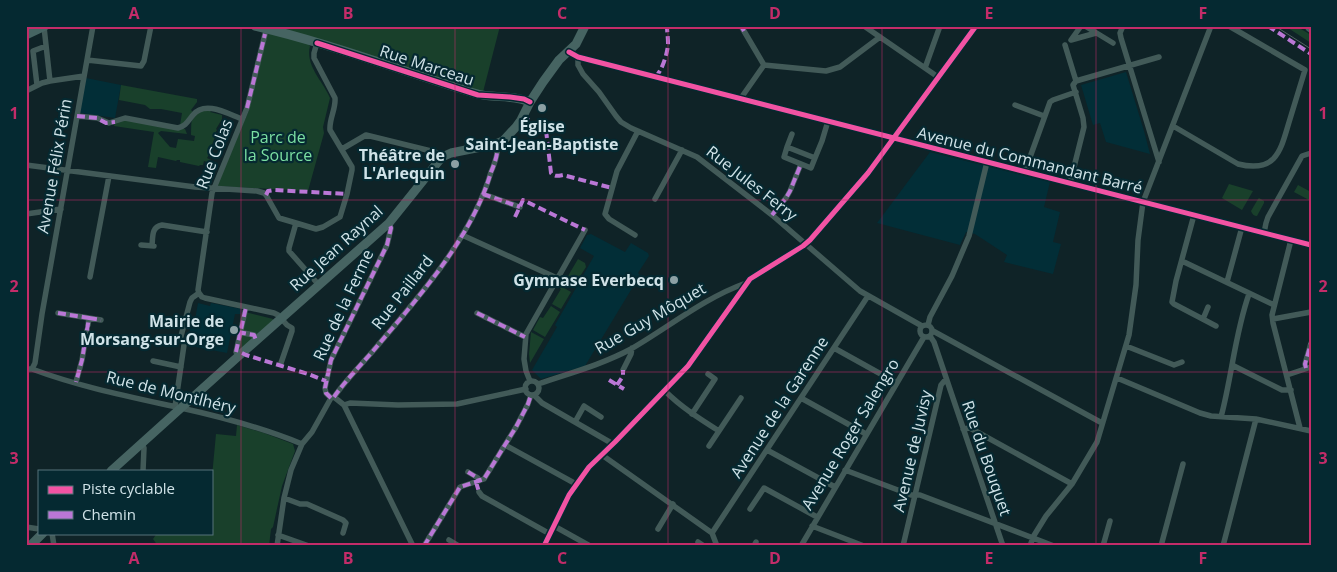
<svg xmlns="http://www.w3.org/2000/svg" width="1337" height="572" font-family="'Open Sans',sans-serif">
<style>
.built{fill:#022e37}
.green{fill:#19402b}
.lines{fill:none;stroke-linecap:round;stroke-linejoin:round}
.street{stroke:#425a58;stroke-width:5.5}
.secondary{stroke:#466462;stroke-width:9}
.highway{stroke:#446161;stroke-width:11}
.tram{stroke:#506262;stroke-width:1}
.quiet{stroke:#ba77d6;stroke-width:4;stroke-dasharray:8 4;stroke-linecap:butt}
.cycleway-casing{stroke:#052931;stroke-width:8}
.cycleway{stroke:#f153a3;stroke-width:5}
.grid{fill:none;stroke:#c32c69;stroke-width:1;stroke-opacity:0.55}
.poi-dot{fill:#8ca0a4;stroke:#052931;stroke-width:2}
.labels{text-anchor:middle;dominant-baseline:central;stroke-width:4.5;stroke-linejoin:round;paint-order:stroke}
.street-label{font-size:16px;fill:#d0e3e8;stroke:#052931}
.poi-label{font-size:16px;font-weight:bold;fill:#d0e3e8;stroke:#052931;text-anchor:end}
.park-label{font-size:16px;fill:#7bdfa2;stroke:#052931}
.neatline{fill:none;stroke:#c32c69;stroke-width:2}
.grid-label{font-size:16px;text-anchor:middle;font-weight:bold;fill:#c32c69}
</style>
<rect width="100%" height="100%" fill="#0f2327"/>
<path class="built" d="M1126 72 1144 131 1150 154 1106 142 1100 123 1093 125 1081 85Z
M86 78 121 85 115 118 80 113Z
M930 152 1050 182 1044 207 1060 212 1053 242 1061 244 1053 274 1004 262 1007 255 975 234 966 232 960 245 877 223Z
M591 234 625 252 631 243 648 253 649 256 638 273 640 275 585 366 541 379 532 370 557 327 555 325 594 256 580 248 587 235Z
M198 303 210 306 211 303 242 309 241 314H235L227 353 196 347 197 342 190 340 192 334 189 333 191 325H194Z"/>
<path class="green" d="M268 26H500L483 92Z
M1285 26H1296L1311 35V43Z
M267 31 306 42 310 46C305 66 323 81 330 98L323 127 324 133 308 191 217 186 249 110Z
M121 85 197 99V102L191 110 193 112 184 123 180 125 182 113 161 109H150L145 105 119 100Z
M200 111H211L210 112 222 115V119L216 129 217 130 213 136 215 137 209 152 210 153 207 158 211 160 210 163 204 161 203 165H200L199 166 180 162V160H177L176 161 158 157 156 168 148 167 154 132 114 126 115 123 122 120 185 129 187 134 161 131 158 133 170 147 176 148 178 139 194 141 195 136 191 135C192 119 189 123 200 111Z
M1229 184 1253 191 1242 210 1222 198Z
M1298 185 1311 192V198L1309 200 1294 192Z
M1259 198 1264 201V203L1257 216C1254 216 1252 214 1251 211L1258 199Z
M578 259 585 263 586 267 577 281 568 276Z
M557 284 571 292 561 309 552 304 561 289 557 286Z
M551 306 560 312 545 337 533 330 540 317 543 318Z
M245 312 273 319V321L239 351Z
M531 332 544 339 530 363 529 354Z
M237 425 264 433 293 444 295 451 282 486 273 527 271 529 269 546H158L153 539 157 533H211V487L216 434 236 436Z"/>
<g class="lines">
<path class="street" d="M864 26 938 77
M1081 26 1071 40 1096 33
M1085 26 1113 43
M1123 26 1120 33 1121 38 1159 162
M317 43 314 53V58L335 98C336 109 329 119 330 130L352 167V170L347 194 340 217 323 227 316 229 296 223 289 248V251L318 284
M1065 45 1076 81 1073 85 1083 118 1084 127 1070 183
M569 52 578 57 1311 245
M578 57V65L583 74 599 92 616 116 621 122 631 128 697 157 772 215 860 291 922 326
M87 60 141 66 144 61 151 26
M764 65 826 71 840 67 880 37
M925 68 940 26
M50 81 84 76
M1076 81 1159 57
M37 85 33 51 46 46
M26 91 42 83 50 81 44 27
M741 98 764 65 741 26
M1015 105 1044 116
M77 116 97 118 109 123 125 118 178 128C186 126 188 121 193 115 205 100 228 114 242 119
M1173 126 1238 164C1278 174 1281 148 1290 119 1295 103 1300 86 1305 70L1229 26
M787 147 815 158 811 168 784 157Z
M787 147 792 134
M342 149 366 135 435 152 439 154 442 157
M815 158 822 141 828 121
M26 165 195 187 257 191 264 193 266 195 279 218 296 223
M1025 171 1050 102 1053 100 1076 92
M483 194 520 207
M655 199 682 150
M26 214 61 209
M772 215 786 198 790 191 801 164
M1194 215 1176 281 1172 302 1174 304 1216 326
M1264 233 1266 223 1268 217 1302 156 1311 153
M462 235 557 278
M635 235 609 219 605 214 617 171 638 131
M1291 240 1272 315 1273 323 1300 428
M141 245 154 246
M152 246C153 237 151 227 162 225L207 232
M1182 261 1274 305
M90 277 109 176
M1227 282 1242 227
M199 293 198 290 212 193 247 108 265 34
M199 293 202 297 205 298 274 313 278 315 287 325 292 328V331L281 363
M58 313 89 318 88 325
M477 313 525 337
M89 318 101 320
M1203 319 1208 307
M1273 319 1311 312
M920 331a6 6 0 1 1 12 0a6 6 0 1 1-12 0Z
M928 325 930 317 952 276 969 236 987 162
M933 331 1102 423
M238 332 254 335 256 340
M930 336 934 342 1003 546
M180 340 190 302 192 298 199 293
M1126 346 1174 365 1182 362
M834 348 897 383
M236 352 246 307
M153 361 181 367
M1232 365 1282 390H1291
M1306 368 1305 364 1311 343
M26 369H32C80 387 131 397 181 408 222 417 263 428 302 444
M32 369 35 363 42 314 93 26
M623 370 631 354 632 348
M1287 375 1311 367
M1117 378 1200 413 1211 416 1256 419 1311 431
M530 381 526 371 524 359 526 334 585 230
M525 388a7 7 0 1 1 14 0a7 7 0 1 1-14 0Z
M76 382 82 360 87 330
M538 384C570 373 601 365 631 349 669 327 704 298 746 283
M665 391C681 407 700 419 719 431
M534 395 542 403 613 444
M334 397 344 405 413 546
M331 398 326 393 325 388 331 360 387 245 391 228 389 223
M801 398 866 434
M344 405 350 403 398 405 457 404 526 389
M175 407 184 345
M692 414 715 379 708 374
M1221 417C1232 376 1235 333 1249 294
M575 422 584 406 601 417
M963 429 970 428 1072 484
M142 443 144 448 143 471
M505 445 576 484
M709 446 741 398
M767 450 835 487
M602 455 712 533
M845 470 911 495H920L1054 546
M468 472 478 478 479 481
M479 492 482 496 550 534
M284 498 300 504H307L343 520 346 523 343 533
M750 509 764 488 817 517
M554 526 590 546
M812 526 864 546
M26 527 39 529
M658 529 673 504
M52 533 54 546
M712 533 868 296
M712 533 717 546
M278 535 309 546
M449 540 459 546
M698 542 704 546
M277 546 284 498 291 470 302 444 312 432 331 398 334 397C345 381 360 366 373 351 417 299 472 238 491 172 493 168 498 154 497 150 496 148 493 146 492 145
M424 546 460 487 484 479 516 427 528 404 531 395
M544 546 569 495 589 467 615 442 688 366 750 279 803 246 810 240 868 173 976 26
M754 546 756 542
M801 546 924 337
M903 546 941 385 946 379
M1030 546 1033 537 1046 516 1072 484 1097 442 1129 335 1136 285 1138 240 1143 202 1211 26
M1103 546 1110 521
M1161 546 1183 464
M1223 546 1256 419"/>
<path class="secondary" d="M255 26C329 43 401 71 474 93 492 99 512 94 530 102
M26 35 45 26
M111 471 242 353 389 223 442 157 451 153 496 144 503 141 516 127 521 120 530 102 543 82 559 60 576 44 585 26
M30 546 43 533"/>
<path class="highway" d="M1310 26 1311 27"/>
<path class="tram" d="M1275 26 1311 49"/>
<path class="quiet" d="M741 26 744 31
M1268 26 1311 54
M655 77C662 72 668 52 668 43 668 37 667 32 667 26
M247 108 265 34
M77 116 97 118 106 123 115 122
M523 117 529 120
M546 130 551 173C555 177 558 176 563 175L612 188
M483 194 520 207
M266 195 268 191 274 190 347 194
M772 215 786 198 790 191 801 164
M515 217 523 200 585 230
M58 313 89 318 82 360 76 382
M477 313 525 337
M89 318 101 320
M238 332 254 335 256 340
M236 352 246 307
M242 353 246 355 308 374 326 381
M1306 368 1305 364 1311 343
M609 380 624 389
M617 385 623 376V370
M334 397C345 381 360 366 373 351 417 299 472 238 491 172 493 168 498 154 497 150 496 148 493 146 492 145
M331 398 326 393 325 388 331 360 387 245 391 228 389 223
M468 472 478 478 479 481
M476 482 479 492
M424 546 460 487 484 479 516 427 528 404 531 395"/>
<g class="cycleway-casing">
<path id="cycleway" d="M317 43 478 95 510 97 524 99 530 102
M569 52 578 57 1311 245
M544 546 569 495 589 467 615 442 688 366 750 279 803 246 810 240 868 173 976 26"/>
</g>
<use href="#cycleway" class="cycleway"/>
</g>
<path class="grid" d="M241 26V546M455 26V546M668 26V546M882 26V546M1096 26V546M26 200H1311M26 372H1311"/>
<g class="poi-dot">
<circle cx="542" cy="108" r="5"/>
<circle cx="455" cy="164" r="5"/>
<circle cx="674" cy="280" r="5"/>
<circle cx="234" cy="330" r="5"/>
</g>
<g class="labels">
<g class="street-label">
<text transform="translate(427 65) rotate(18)">Rue Marceau</text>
<text transform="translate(214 154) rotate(-69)">Rue Colas</text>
<text transform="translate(1030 160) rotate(14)">Avenue du Commandant Barré</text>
<text transform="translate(54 166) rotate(-80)">Avenue Félix Périn</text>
<text transform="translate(752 183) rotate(38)">Rue Jules Ferry</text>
<text transform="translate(336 248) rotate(-42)">Rue Jean Raynal</text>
<text transform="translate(402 292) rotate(-52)">Rue Paillard</text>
<text transform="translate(343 305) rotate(-65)">Rue de la Ferme</text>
<text transform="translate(650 318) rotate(-30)">Rue Guy Môquet</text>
<text transform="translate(171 392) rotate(14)">Rue de Montlhéry</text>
<text transform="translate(779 407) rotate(-57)">Avenue de la Garenne</text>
<text transform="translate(850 434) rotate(-59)">Avenue Roger Salengro</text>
<text transform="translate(912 451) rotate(-77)">Avenue de Juvisy</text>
<text transform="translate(987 458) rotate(71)">Rue du Bouquet</text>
</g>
<g class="poi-label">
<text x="542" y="126" text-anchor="middle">Église<tspan x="542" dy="18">Saint-Jean-Baptiste</tspan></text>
<text x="445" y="155">Théâtre de<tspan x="445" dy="18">L'Arlequin</tspan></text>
<text x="664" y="280">Gymnase Everbecq</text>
<text x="224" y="321">Mairie de<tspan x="224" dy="18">Morsang-sur-Orge</tspan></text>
</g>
<g class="park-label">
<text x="278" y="137">Parc de<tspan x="278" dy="18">la Source</tspan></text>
</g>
</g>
<rect width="1337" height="572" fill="none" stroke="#052931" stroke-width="55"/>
<rect x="38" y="470" width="175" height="65" fill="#052931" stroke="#56737a"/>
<rect x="48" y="486" width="25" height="8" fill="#f153a3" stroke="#56737a"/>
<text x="82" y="494" font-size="15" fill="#d0e3e8">Piste cyclable</text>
<rect x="48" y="511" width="25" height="8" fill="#ba77d6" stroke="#56737a"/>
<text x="82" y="520" font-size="15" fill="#d0e3e8">Chemin</text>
<rect x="28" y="28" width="1282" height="516" class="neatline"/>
<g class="grid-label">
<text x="134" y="19">A</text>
<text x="348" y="19">B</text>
<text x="562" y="19">C</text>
<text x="775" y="19">D</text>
<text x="989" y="19">E</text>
<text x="1203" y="19">F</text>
<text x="14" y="119">1</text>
<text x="1323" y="119">1</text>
<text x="14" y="292">2</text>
<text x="1323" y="292">2</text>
<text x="14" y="464">3</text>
<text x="1323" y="464">3</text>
<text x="134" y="564">A</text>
<text x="348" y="564">B</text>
<text x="562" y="564">C</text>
<text x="775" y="564">D</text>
<text x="989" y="564">E</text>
<text x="1203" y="564">F</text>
</g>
</svg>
